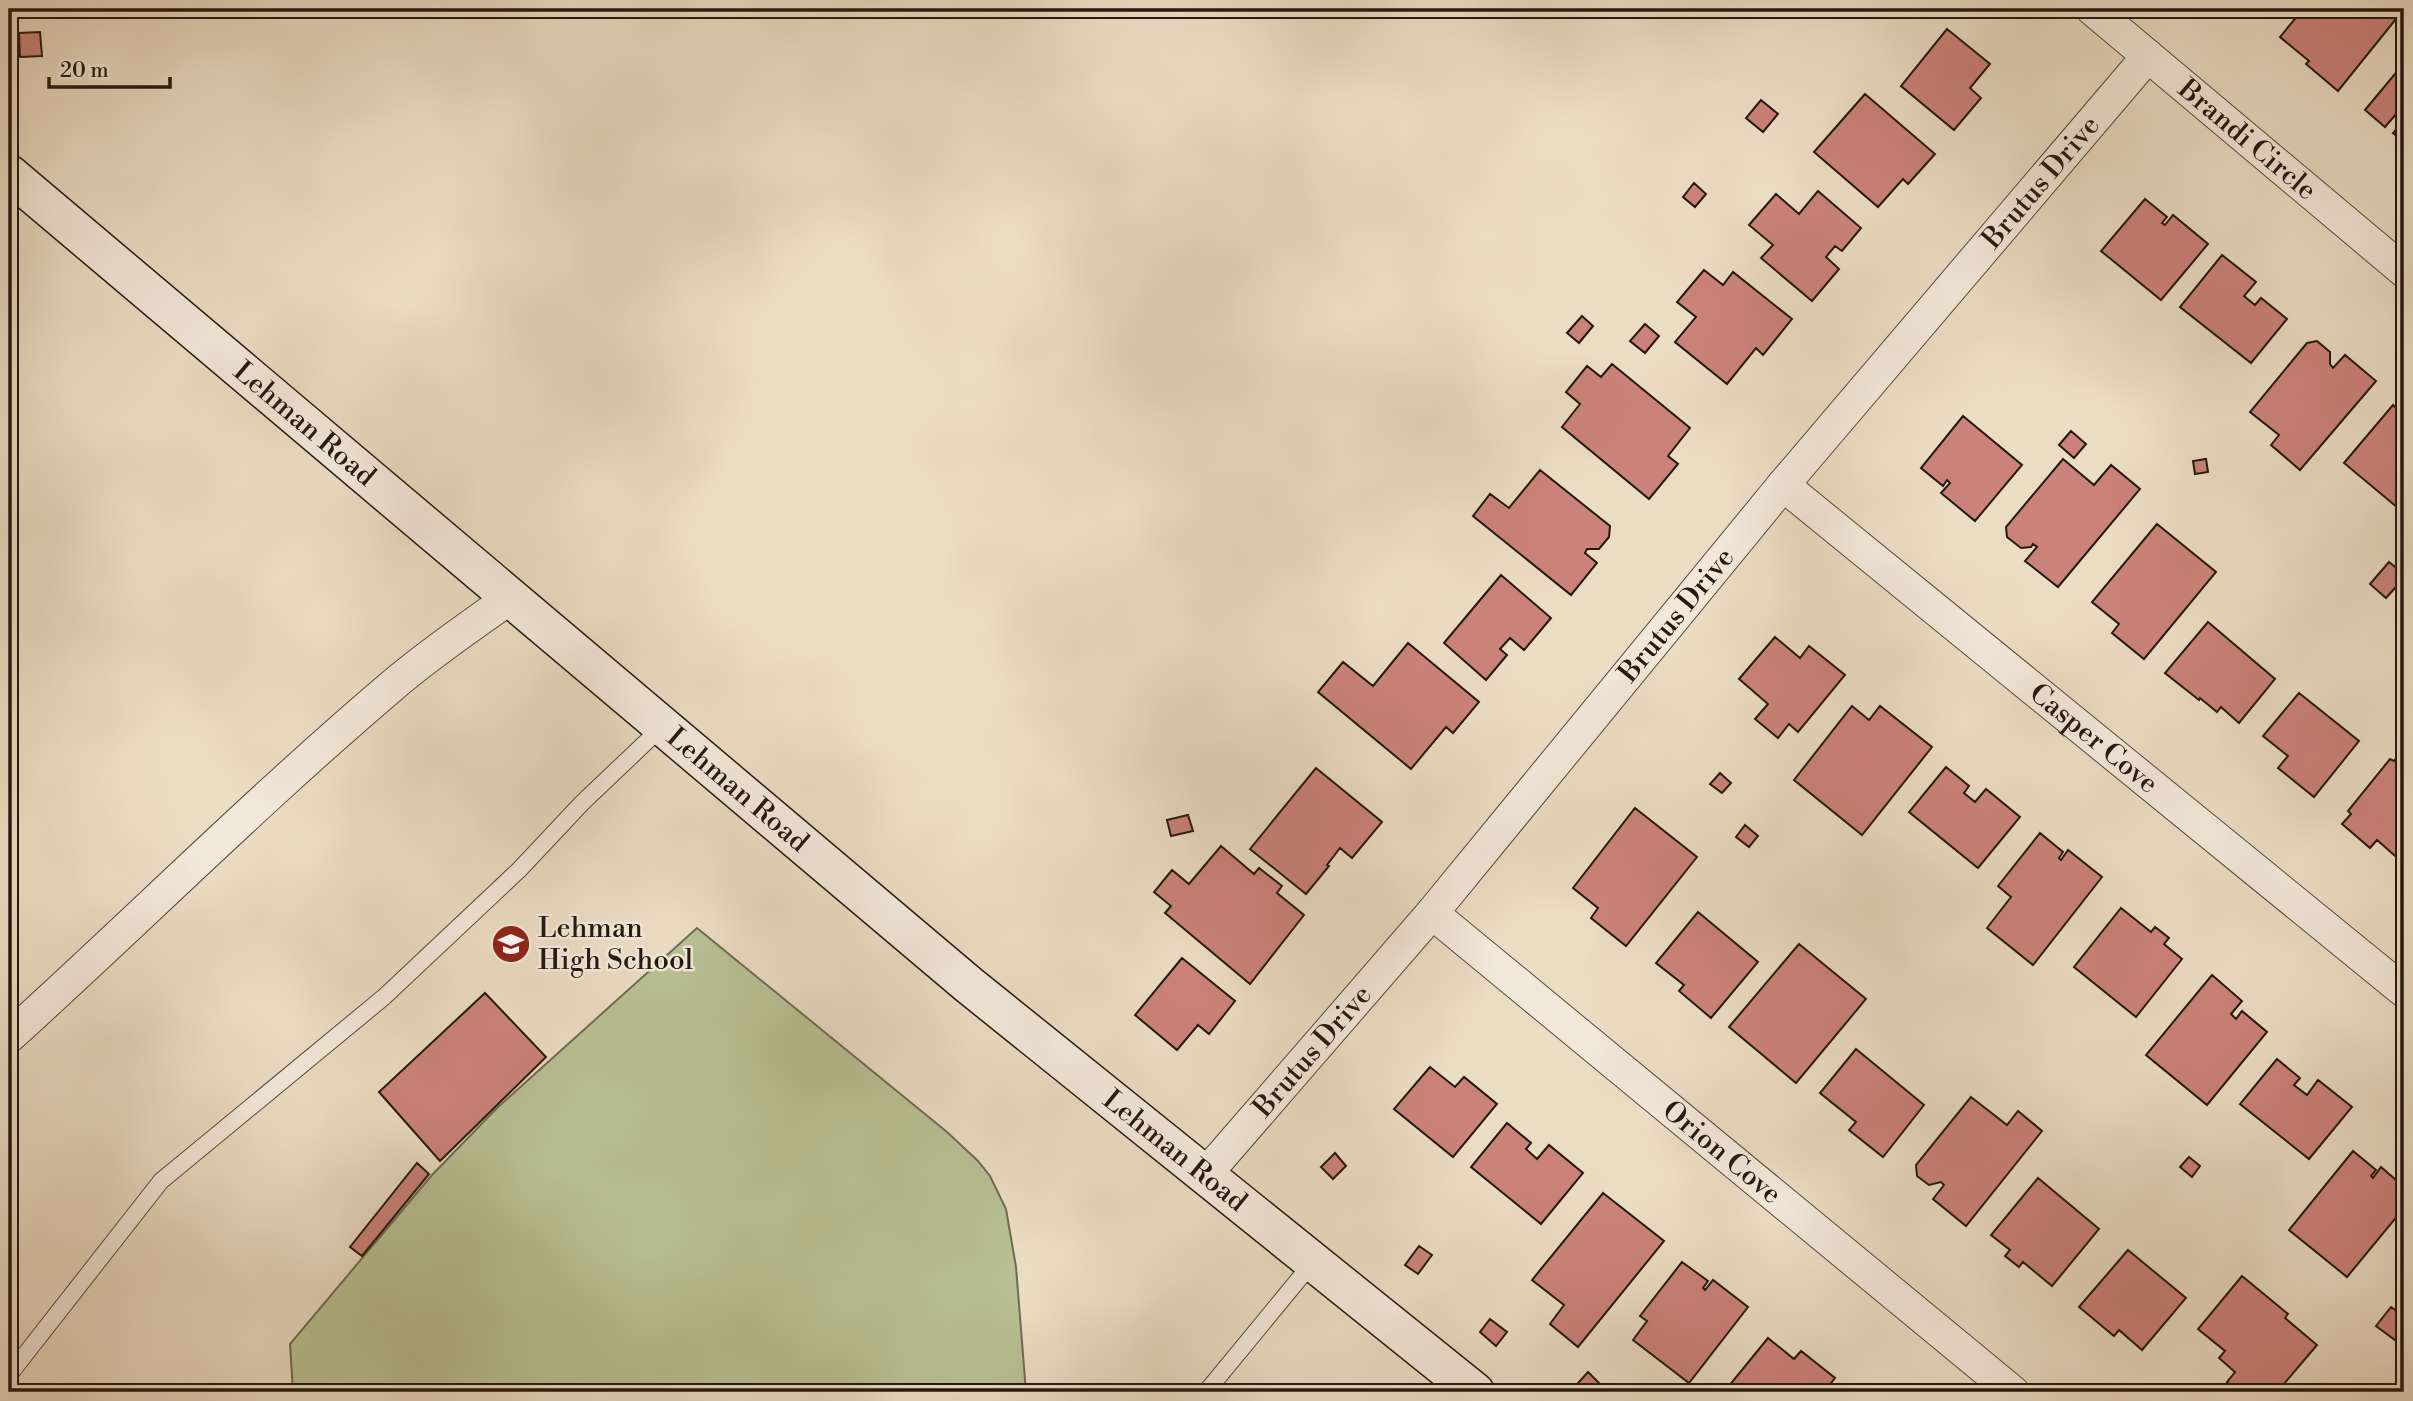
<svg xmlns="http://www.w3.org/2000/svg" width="2413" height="1401" font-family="'Libre Bodoni',serif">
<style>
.green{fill:#b8c094;stroke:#6e6c52;stroke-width:2}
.building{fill:#cb827a;stroke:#24180f;stroke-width:2}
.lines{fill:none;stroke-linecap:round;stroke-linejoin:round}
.lane-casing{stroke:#56493c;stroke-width:18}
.street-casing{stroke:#56493c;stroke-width:34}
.secondary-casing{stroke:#24180f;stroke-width:41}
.lane{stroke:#f2e8d9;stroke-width:16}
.street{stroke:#f2e8d9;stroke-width:32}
.secondary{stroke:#f2e8d9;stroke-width:38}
.labels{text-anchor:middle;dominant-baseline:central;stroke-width:5;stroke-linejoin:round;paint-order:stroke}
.street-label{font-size:28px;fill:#24180f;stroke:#f2e8d9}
.poi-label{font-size:28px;fill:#24180f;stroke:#f2e8d9;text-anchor:start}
</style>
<rect width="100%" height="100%" fill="#ebdcc4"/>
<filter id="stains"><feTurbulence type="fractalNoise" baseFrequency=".00286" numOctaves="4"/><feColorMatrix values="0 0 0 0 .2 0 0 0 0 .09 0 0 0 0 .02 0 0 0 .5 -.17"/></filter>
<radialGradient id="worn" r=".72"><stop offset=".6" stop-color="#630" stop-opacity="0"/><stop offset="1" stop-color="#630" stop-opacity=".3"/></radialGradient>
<path class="green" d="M697 928 947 1132 978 1161 990 1176 1006 1209 1016 1267 1026 1392H293L290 1344 432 1175 497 1108Z"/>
<path class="building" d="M2244 9H2260L2253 17Z
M2303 9H2404L2338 91 2306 64 2309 61 2280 37Z
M1947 29 1990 64 1970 88 1981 98 1954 130 1901 86Z
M40 32 42 56 20 57 19 33Z
M2404 63V119L2397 113 2385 127 2365 110Z
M1865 94 1935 154 1908 184 1903 179 1878 207 1814 152Z
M1761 100 1778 114 1763 132 1746 118Z
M2404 120V142L2393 133Z
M1694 183 1706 194 1695 207 1683 197Z
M1818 191 1861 228 1842 251 1835 246 1826 257 1839 269 1812 301 1761 258 1773 245 1749 225 1776 194 1799 214Z
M2145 199 2167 217 2162 223 2165 225 2173 215 2208 244 2161 300 2101 251Z
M2222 255 2256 282 2244 296 2255 305 2261 298 2287 319 2251 363 2180 307Z
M1704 270 1723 285 1733 272 1792 319 1763 355 1756 348 1727 384 1675 342 1696 317 1677 302Z
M1582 316 1593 326 1579 343 1567 333Z
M1645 324 1659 336 1645 353 1630 341Z
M2317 341 2330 352V364L2333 368 2345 355 2376 381 2300 470 2271 445 2279 435 2250 412 2307 343Z
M1612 364 1690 428 1668 456 1678 464 1649 499 1562 427 1580 404 1566 392 1587 366 1601 377Z
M2393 405 2404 415V513L2344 463Z
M1963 416 2022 465 1975 521 1941 493 1950 483 1947 480 1943 486 1921 468Z
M2071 431 2086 444 2074 458 2059 445Z
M2063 459 2094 485 2111 465 2140 489 2058 587 2025 561 2037 547 2033 544 2031 547 2021 548 2007 537 2006 527Z
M2206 459 2208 472 2195 474 2193 461Z
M1540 470 1610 526 1609 537 1599 549H1587L1585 553 1597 563 1571 595 1473 516 1490 494 1509 508Z
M2157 524 2216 572 2144 659 2112 633 2119 624 2092 602Z
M2389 562 2404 574V578L2386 598 2370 584Z
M1501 575 1551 618 1524 650 1510 638 1500 649 1507 655 1486 680 1444 643Z
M2208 622 2275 679 2239 723 2221 707 2217 712 2200 698 2199 700 2165 673Z
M1775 637 1800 658 1809 646 1845 675 1798 732 1789 724 1778 738 1755 719 1768 704 1739 679Z
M1408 643 1479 702 1453 733 1446 727 1411 769 1318 692 1343 662 1373 686Z
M2299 693 2359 741 2314 797 2278 768 2288 756 2263 736Z
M1852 706 1869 720 1880 706 1932 747 1862 835 1794 780Z
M2403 751 2404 859 2402 862 2377 840 2370 848 2342 824 2351 814 2348 811 2390 759 2394 761Z
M1946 767 1969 786 1964 793 1975 802 1986 789 2020 817 1978 868 1909 812Z
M1316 768 1382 822 1352 858 1340 848 1327 865 1329 866 1306 894 1250 849Z
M1720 773 1731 783 1722 793 1710 784Z
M1635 808 1697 857 1626 946 1591 918 1598 908 1573 888Z
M1188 815 1193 831 1171 836 1167 820Z
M1745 825 1758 836 1749 847 1736 837Z
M2040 833 2063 852 2059 858 2061 860 2068 850 2102 877 2033 965 1987 928 2011 897 1998 886Z
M1221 846 1254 874 1259 868 1282 886 1277 893 1304 915 1250 984 1165 913 1171 906 1154 892 1172 870 1189 884Z
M2121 908 2151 932 2155 927 2169 938 2164 944 2182 959 2136 1017 2074 967Z
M1698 912 1758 962 1711 1018 1679 991 1684 985 1656 963Z
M1799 944 1866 999 1796 1083 1729 1027Z
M1182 958 1235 1001 1209 1034 1198 1025 1177 1050 1135 1015Z
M2212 975 2242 1001 2231 1014 2236 1019 2242 1011 2267 1032 2207 1105 2146 1055Z
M485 993 546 1057 440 1161 379 1092Z
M1856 1049 1924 1105 1883 1157 1849 1130 1856 1122 1820 1093Z
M2277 1059 2300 1078 2294 1085 2307 1095 2318 1080 2352 1107 2309 1159 2240 1104Z
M1430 1067 1455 1087 1464 1077 1497 1104 1453 1157 1394 1109Z
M1971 1097 2007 1125 2018 1111 2042 1131 1966 1226 1933 1199 1944 1185 1941 1182 1929 1185 1917 1176 1916 1165Z
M1507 1123 1531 1143 1526 1149 1537 1159 1549 1145 1583 1173 1541 1224 1471 1167Z
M2353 1151 2376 1170 2371 1176 2373 1178 2381 1167 2404 1187V1208L2347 1277 2289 1230Z
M1335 1153 1346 1166 1333 1179 1321 1167Z
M2189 1157 2200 1166 2192 1177 2180 1167Z
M417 1163 429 1174 362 1256 350 1247Z
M2038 1178 2099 1229 2052 1286 2023 1262 2019 1267 2005 1256 2010 1250 1991 1235Z
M1603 1193 1664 1241 1578 1347 1550 1324 1564 1305 1532 1280Z
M1419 1246 1432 1255 1418 1274 1405 1265Z
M2128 1250 2186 1298 2142 1350 2119 1330 2114 1336 2079 1307Z
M1682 1262 1708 1281 1703 1288 1705 1290 1713 1280 1748 1307 1689 1383 1633 1340 1647 1321 1640 1316Z
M2242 1276 2288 1314 2285 1318 2317 1345 2277 1392H2239L2227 1382 2235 1372 2219 1358 2225 1351 2198 1329Z
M2391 1307 2404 1316V1336L2399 1343 2376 1326Z
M1490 1319 1507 1332 1496 1346 1480 1332Z
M1768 1338 1794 1359 1801 1351 1835 1378 1824 1392H1724Z
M1588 1372 1601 1385 1594 1392H1570Z"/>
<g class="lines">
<g class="lane-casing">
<path id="lane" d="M9 1375 161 1181 384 997 519 870 582 803 664 725
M1206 1392 1313 1262"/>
</g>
<g class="street-casing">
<g id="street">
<path id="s1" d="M2092 9 2404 271"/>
<path id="s2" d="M1783 485 2404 991"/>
<path id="s3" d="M1432 913 2013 1392"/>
<path d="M9 1037C137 921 260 798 392 686 429 654 471 626 511 597"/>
<path id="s4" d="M1205 1175 1432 913 1783 485 2148 56"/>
</g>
</g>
<g class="secondary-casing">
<g id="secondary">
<path id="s5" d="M9 174 969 985 1475 1392"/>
</g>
</g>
<use href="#lane" class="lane"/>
<use href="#street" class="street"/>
<use href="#secondary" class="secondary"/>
</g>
<defs>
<g id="school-disc" transform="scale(2.0125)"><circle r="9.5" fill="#8f2418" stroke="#f2e8d9"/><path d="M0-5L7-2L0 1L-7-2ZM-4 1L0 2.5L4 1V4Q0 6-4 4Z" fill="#fff"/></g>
</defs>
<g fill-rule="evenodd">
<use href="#school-disc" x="511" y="944"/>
</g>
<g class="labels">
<g class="street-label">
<text stroke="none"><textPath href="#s1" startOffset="203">Brandi Circle</textPath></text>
<text stroke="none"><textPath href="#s4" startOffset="1298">Brutus Drive</textPath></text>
<text stroke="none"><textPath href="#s5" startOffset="387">Lehman Road</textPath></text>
<text stroke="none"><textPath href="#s4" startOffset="732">Brutus Drive</textPath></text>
<text stroke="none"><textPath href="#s2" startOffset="401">Casper Cove</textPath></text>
<text stroke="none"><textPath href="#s5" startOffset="954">Lehman Road</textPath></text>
<text stroke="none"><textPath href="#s4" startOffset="164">Brutus Drive</textPath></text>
<text stroke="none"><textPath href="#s5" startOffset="1521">Lehman Road</textPath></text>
<text stroke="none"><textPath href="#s3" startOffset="376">Orion Cove</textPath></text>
</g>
<g class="poi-label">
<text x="538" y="928">Lehman<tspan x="538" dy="32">High School</tspan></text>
</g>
</g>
<rect width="2413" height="1401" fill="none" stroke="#ebdcc4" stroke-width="35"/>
<rect x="10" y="10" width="2392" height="1380" fill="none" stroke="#24180f" stroke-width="3.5"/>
<rect x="18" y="18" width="2378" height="1366" fill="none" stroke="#24180f" stroke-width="2"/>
<path d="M49 77v10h121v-10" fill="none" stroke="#24180f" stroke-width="3.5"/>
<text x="60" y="77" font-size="21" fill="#24180f" stroke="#f2e8d9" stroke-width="5" paint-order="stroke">20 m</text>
<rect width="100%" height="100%" filter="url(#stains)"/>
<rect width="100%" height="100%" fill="url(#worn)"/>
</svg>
